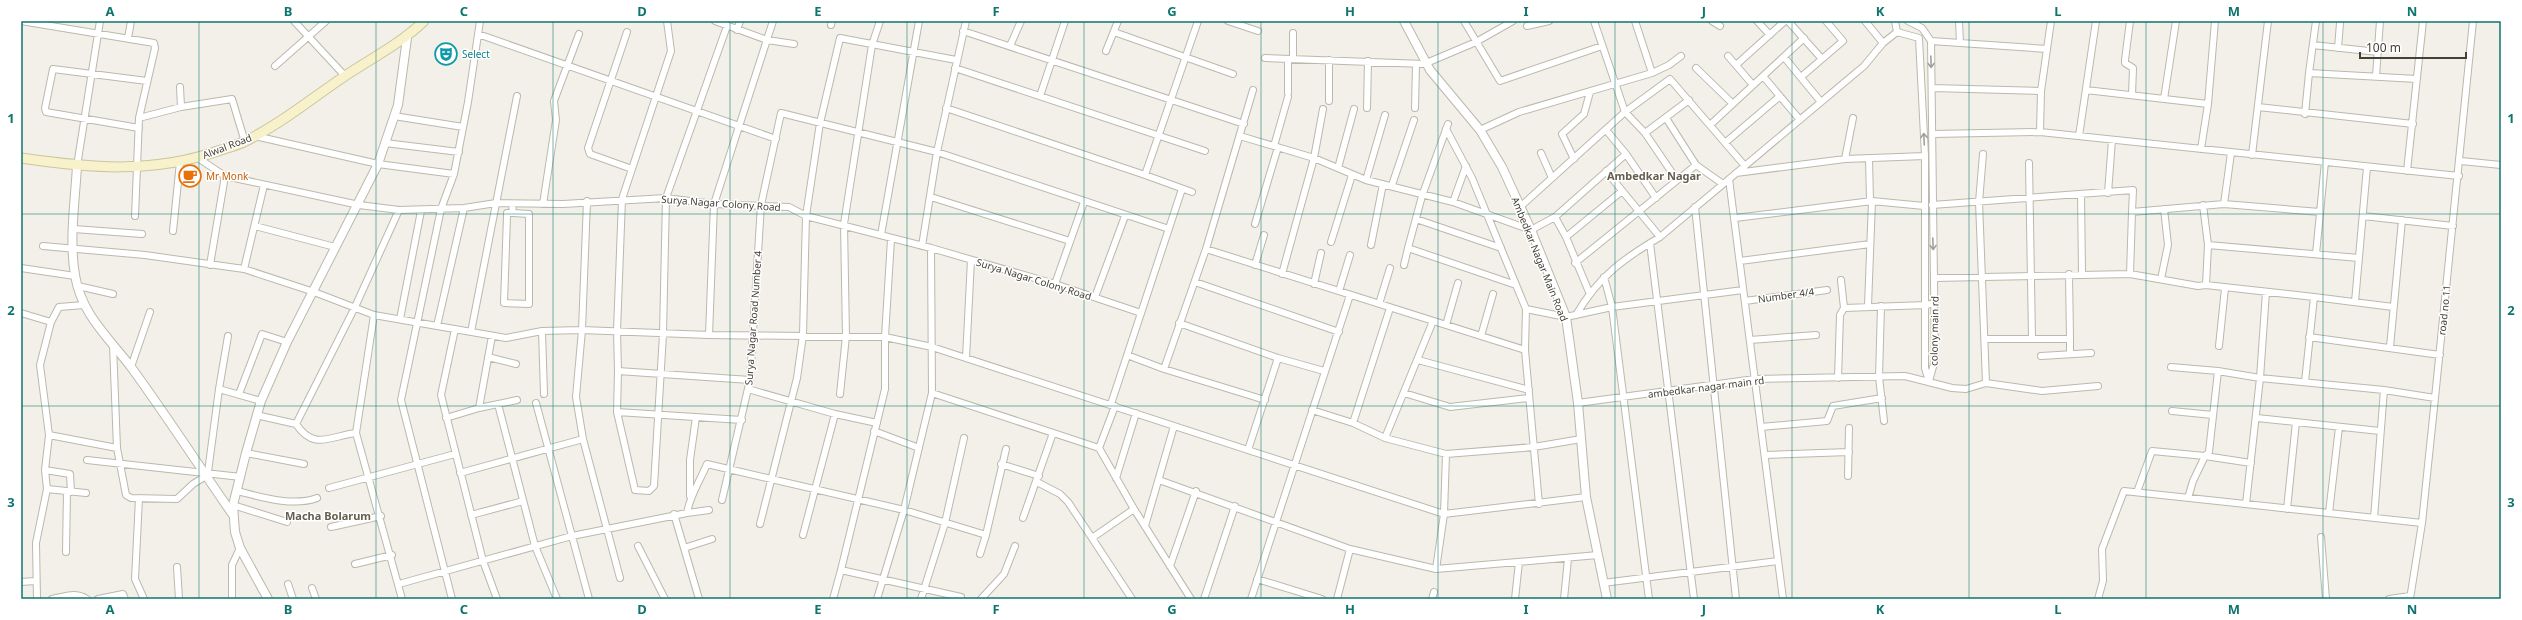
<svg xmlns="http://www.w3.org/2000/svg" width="2522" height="620" font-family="'Noto Sans',sans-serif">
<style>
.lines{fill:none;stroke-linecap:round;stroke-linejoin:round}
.minor-casing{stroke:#bcb8ac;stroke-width:8}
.tertiary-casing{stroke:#bcb8ac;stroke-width:10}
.secondary-casing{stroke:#ccc59d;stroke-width:11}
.minor{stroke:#fff;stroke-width:6}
.tertiary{stroke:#fff;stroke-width:8}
.secondary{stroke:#f8f2cc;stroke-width:9}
.oneway{stroke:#a2a09b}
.grid{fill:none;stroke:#0f766e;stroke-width:1;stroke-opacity:0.55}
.labels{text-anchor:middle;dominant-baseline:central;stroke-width:3;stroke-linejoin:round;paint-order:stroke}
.culture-label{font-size:10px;fill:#0d838f;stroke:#fff;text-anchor:start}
.street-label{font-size:10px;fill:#444137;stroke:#fff}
.food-label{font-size:10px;fill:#c56008;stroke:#fff;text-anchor:start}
.neighbourhood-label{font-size:11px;font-weight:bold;fill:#665f50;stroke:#fff}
.neatline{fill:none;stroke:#0f766e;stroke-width:1.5}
.grid-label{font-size:13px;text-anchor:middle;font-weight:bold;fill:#0f766e}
</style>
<rect width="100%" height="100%" fill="#f2f0e8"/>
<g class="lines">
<g class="minor-casing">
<path id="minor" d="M21 21 154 43 155 48 139 118 135 216
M294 21 345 76
M715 21 767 40 794 44
M1228 21 1258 31
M1464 21 1500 81 1602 46
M1594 21 1625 112 1645 133 1677 180
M1635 21 1652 73
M1712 21 1720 26
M1757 21 1770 35
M1788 21 1822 59
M1865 21 1883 43
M1895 21 1897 32
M1908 21 1922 28 1931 41 1935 360 1929 381
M1959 21 1960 43
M2130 21 2125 60V63L2133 68 2132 95
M831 25 832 21
M727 26 666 198 663 334 654 486 649 491 635 490 617 412 618 371 750 380
M1527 26 1549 21
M737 30 740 21
M963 31 1244 124
M627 32 588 148 590 154 632 169
M1114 32 1233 74
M1897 32 1919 38 1925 156V368L1929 381
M478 34 776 139
M128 38 131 21
M1931 41 2047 49
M2313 45 2378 52
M1010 46 1021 21
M2338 48 2340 23
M1106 51 1118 21
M1728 56 1753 85
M1784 57 1821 102
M1265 58 1424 64 1476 42 1513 21
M1293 59V33
M1329 60V101
M1736 65 1785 21
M275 66 326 21
M955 68 1205 151
M1696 68 1733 104
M2309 73 2316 21
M1763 76 1800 120
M2376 76 2380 21
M1801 77 1843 41 1826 21
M180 87 181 107
M1932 88 2041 91
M2086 90 2208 104
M1288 93V59
M1040 96 1065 21
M2164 99 2176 21
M2258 107 2413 124
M946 108 1145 175 1198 21
M1367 108 1368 61
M1415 108 1416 64
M2305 114 2309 73 2417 79
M394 116 463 127
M139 118 181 107 232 99 245 142
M1666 118 1696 165 1723 184
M1448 124 1422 196 1408 248 1516 285
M1710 125 1804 38
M139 128 46 112 45 108 53 69 147 81
M1446 129 1472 178 1526 309 1566 317 1612 307 1743 290
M1480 130 1519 112 1652 73 1669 65 1681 56
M1606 130 1626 154 1656 198
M2040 132 2041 91 2051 21
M1645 133 1689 100
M1933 134 2040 132 2459 176
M255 136 378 164 454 174
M1240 136 1314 158 1366 180 1453 202 1531 230 1555 217 1626 154
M2079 136 2096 21
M1726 142 1780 96
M385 143 459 152
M1274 146 1288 97
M2201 149 2208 104 2215 21
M1541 153 1552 178
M1983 154 1979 202 1986 383
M2252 155 2268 21
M198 158 225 176 359 205 399 210 464 208 496 203 563 204 666 198 714 204 789 207 806 216 931 248 1055 284 1141 313
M1869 158 1870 201
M1574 159 1562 134 1584 114 1590 92
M1845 159 1853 118
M2461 161 2501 165
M2029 163 2032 339
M77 166 100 21
M1338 168 1354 109
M1606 171 1660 237
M2407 171 2423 21
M1736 173 1845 159 1925 156
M1145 175 1192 192
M1729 179 1783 599
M1366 180 1385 115
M1392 185 1414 120
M2108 193 2112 140
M2081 194 2082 273
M931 197 1070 241
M587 201 582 330 576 397 583 439 620 578
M1453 202 1466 166
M512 204 513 213 529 214V304L504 303 507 216V213H513
M543 204 556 120 554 101 579 34
M2224 204 2231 153
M1932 205 2133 190 2132 212 2224 204 2320 212
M2203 205 2208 245 2206 285
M1520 207 1625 112 1670 79 1745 166
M1695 207 1736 599
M399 210 355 307 296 424C314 451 330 436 356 433L402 599
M2363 216 2453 226
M1555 217 1566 237 1589 292
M1735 218 1872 201 1924 206
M1416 219 1501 248
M1255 224 1278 147
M255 226 335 247
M74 229 142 234
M173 231 180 162
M881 235 919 21
M1566 237 1622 191
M891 239 885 337V389L841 570 961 597
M1331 242 1352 175
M1650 243 1694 599
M1371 245 1383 184
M2208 245 2359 258
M43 246 145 255 244 269 314 292 374 315 506 338 542 331 582 330 709 335 885 337 932 347 1444 514 1586 497
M922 246 937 152 966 21
M1206 249 1525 350
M2316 254 2325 162
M1740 261 1870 244
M1575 263 1696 165
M210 265 225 176
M1255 265 1264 235
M1404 265 1408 248
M21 268 75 276
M244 269 264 185
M1282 274 1314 158 1323 109
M2130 274 2132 212
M1604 277 1612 307 1649 599
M1934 278 2130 274 2198 286 2206 285 2314 297 2305 382
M2161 279 2168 245 2164 209
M1841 280 1844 308
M1195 282 1339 332
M1055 284 1084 202
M1314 284 1321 253
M78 286 113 294
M1339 291 1350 255
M1095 297 1125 216
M2314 297 2393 307
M1745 301 1827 290
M2355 302 2367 167
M1379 304 1390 268
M1868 306 1872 201
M1881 306 1879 377 1884 421
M1526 309 1525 350 1539 504
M21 313 51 322 59 307 84 305
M1576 315C1598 277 1623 259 1660 237L1864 66 1883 43 1897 32
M400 319 421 211
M1179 323 1278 358 1324 371
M1446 325 1458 283
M437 326 464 208
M455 329 441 395 483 561 497 599
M542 331 544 394
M471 332 517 96
M709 335 714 204 773 21
M228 336 219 389 261 401
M1481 336 1493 294
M2309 337 2440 355
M1985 339H2070L2069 274
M2070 339V354
M1750 340 1816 335
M113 345 117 448 126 495 131 498 177 499 193 484 206 476
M2219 346 2225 288
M2390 347 2402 220
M1127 355 1164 369 1265 400
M2041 356 2091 353
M488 357 516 364
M966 358 971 260
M1418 360 1529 390
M131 367 150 312
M1164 369 1206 249 1253 90
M618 371 617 331 622 199 671 51 667 21
M2218 371 2260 378 2266 292
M1838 378 1840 315 1844 308 1926 305 1935 303
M748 389 835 414 877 423
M932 393 1099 448
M1404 393 1450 407 1529 398
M239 394 262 334 287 342
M840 394 846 336 844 224 872 45 880 21
M536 403 589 599
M1578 403 1755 379 1905 376 1952 388 1966 389 1986 383 2042 391 2098 386
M498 404 535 546 557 599
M1111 404 1182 189
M1115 406 1099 448 1134 509 1191 599
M479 408 517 400
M1312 410 1353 423 1385 438 1446 454 1534 447 1581 439
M2172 411 2213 415
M617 412 742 420
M256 415 296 424
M446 418 479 408 492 336
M2257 418 2380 431
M1353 423 1390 308
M1761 427 1827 421 1833 406 1882 398
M874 431 919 448
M356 433 374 315
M49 435 117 448
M1385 438 1433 321
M1248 450 1278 358
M246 453 304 464
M1765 455 1849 452
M87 460 241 477
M1001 464 1039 476
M45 470 70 474 71 492
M208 472 219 389
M460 473 583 439
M1848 476 1849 428
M1116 478 1136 413
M1159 480 1350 549 1436 569 1598 555
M1037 482 1060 494 1068 502 1092 538 1134 509
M329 488 455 454
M47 489 86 493
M237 491C261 497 293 507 317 498
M2137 492 2152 451 2205 456 2209 452 2218 371 2171 367
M690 496V460L696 417
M139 498 135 579 144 599
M2188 498 2193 481 2205 456 2251 463
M722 500 750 380 761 205 781 113 937 152 1169 229
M2246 504 2260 378 2384 390 2435 398
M233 505 287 522
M2287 509 2296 422
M687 513 709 510
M2329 513 2339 427
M674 514 699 599
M471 515 523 501
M1023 518 1053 433
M2374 518 2384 390
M760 524 797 378 803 335 806 216 820 123 840 38 956 60
M1145 526 1174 426
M331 527 381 516
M803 535 835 414
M2321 537 2326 599
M1092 538 1132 599
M638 546 665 599
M684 548 712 539
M66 552 67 491
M980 554 986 535
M355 564 392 555
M1170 566 1196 491
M177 567 179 599
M1436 569 1444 514 1446 454
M1257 579 1322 599
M21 582 35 581
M1603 583 1778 561
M288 584 293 599
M399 584 572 536 687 513C690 495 700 481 707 464L904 510 986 535 1006 449
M312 588 316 599
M37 599 36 543 47 489 45 470 49 435 40 365 51 322
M52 599C64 596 76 592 87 599
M98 599 123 594 125 599
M232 599V565L240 548
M452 599 401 400 441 209 454 174 468 102 480 21
M833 599 841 570
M877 599 904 510 932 393 931 248
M921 599 945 523 964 438
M981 599 1004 574 1015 546
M1204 599 1235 506
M1251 599 1350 295
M1337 599 1350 549
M1432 599 1434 592
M1515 599 1519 562
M1564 599 1568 559
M2098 599 2103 581 2102 549 2124 491 2422 523
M2389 599 2410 596
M2410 599 2422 523 2435 398 2473 21"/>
</g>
<g class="tertiary-casing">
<path id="tertiary" d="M1404 21 1430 70 1480 130 1502 167 1531 230 1566 317 1578 403 1586 497 1607 599
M77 166C75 202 69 240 75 275 81 314 109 338 131 367 166 415 199 466 233 515
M268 599 240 548 235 532 233 505 246 453 261 401 287 342 378 164 398 105 407 38"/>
</g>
<g class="secondary-casing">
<path id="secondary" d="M21 158C90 168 151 174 218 151 227 148 238 145 246 141 282 123 312 98 345 76 372 58 400 44 424 21"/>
</g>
<use href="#minor" class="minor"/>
<use href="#tertiary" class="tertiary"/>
<use href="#secondary" class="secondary"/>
</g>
<defs><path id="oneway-shaft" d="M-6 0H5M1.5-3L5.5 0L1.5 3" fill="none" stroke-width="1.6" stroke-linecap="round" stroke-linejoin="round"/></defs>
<g class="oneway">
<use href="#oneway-shaft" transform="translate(1931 62) rotate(88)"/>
<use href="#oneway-shaft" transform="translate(1924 139) rotate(-93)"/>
<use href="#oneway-shaft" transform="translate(1933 244) rotate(88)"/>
</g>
<path class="grid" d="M199 21V599M376 21V599M553 21V599M730 21V599M907 21V599M1084 21V599M1261 21V599M1438 21V599M1615 21V599M1792 21V599M1969 21V599M2146 21V599M2323 21V599M21 214H2501M21 406H2501"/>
<defs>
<g id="theatre-ring" transform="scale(1.15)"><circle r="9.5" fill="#fff" stroke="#0f9aa8" stroke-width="1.5"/><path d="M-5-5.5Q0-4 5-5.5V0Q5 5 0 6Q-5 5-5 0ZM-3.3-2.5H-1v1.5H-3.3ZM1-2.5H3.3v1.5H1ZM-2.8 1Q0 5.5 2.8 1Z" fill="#0f9aa8"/></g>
<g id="cafe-ring" transform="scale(1.15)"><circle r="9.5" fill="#fff" stroke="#e8710a" stroke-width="1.5"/><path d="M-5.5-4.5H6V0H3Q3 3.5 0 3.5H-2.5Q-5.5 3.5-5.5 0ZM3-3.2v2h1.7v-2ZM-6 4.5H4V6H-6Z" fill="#e8710a"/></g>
</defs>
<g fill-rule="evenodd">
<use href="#theatre-ring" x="446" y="54"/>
<use href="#cafe-ring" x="190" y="176"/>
</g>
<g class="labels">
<g class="culture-label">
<text x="462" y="54">Select</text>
</g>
<g class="street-label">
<text transform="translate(227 146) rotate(-21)">Alwal Road</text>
<text transform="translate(721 203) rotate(4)">Surya Nagar Colony Road</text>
<text transform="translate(1540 259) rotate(68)">Ambedkar Nagar Main Road</text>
<text transform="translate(1034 279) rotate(17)">Surya Nagar Colony Road</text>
<text transform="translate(1786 295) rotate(-8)">Number 4/4</text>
<text transform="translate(2444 310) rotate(-84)">road no 11</text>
<text transform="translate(753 318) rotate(-86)">Surya Nagar Road Number 4</text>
<text transform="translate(1934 331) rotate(-89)">colony main rd</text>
<text transform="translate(1706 387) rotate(-7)">ambedkar nagar main rd</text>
</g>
<g class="food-label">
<text x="206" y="176">Mr Monk</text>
</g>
<g class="neighbourhood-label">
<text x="1654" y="175">Ambedkar Nagar</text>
<text x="328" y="515">Macha Bolarum</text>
</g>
</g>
<rect width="2522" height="620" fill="none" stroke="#ffffff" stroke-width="44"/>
<path d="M2360 52v6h106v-6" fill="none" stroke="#444137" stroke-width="2"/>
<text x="2366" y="52" font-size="12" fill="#444137" stroke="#ffffff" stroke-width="3" paint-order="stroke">100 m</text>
<rect x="22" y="22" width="2478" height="576" class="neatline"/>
<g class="grid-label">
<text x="110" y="16">A</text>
<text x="288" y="16">B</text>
<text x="464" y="16">C</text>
<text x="642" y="16">D</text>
<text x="818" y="16">E</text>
<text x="996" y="16">F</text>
<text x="1172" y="16">G</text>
<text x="1350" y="16">H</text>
<text x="1526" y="16">I</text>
<text x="1704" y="16">J</text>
<text x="1880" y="16">K</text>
<text x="2058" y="16">L</text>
<text x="2234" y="16">M</text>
<text x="2412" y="16">N</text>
<text x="11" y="123">1</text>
<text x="2511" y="123">1</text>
<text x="11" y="315">2</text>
<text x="2511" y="315">2</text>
<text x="11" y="507">3</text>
<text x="2511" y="507">3</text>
<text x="110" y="614">A</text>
<text x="288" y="614">B</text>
<text x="464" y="614">C</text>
<text x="642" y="614">D</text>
<text x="818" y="614">E</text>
<text x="996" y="614">F</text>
<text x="1172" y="614">G</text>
<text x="1350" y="614">H</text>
<text x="1526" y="614">I</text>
<text x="1704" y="614">J</text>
<text x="1880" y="614">K</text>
<text x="2058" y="614">L</text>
<text x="2234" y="614">M</text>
<text x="2412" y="614">N</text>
</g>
</svg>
